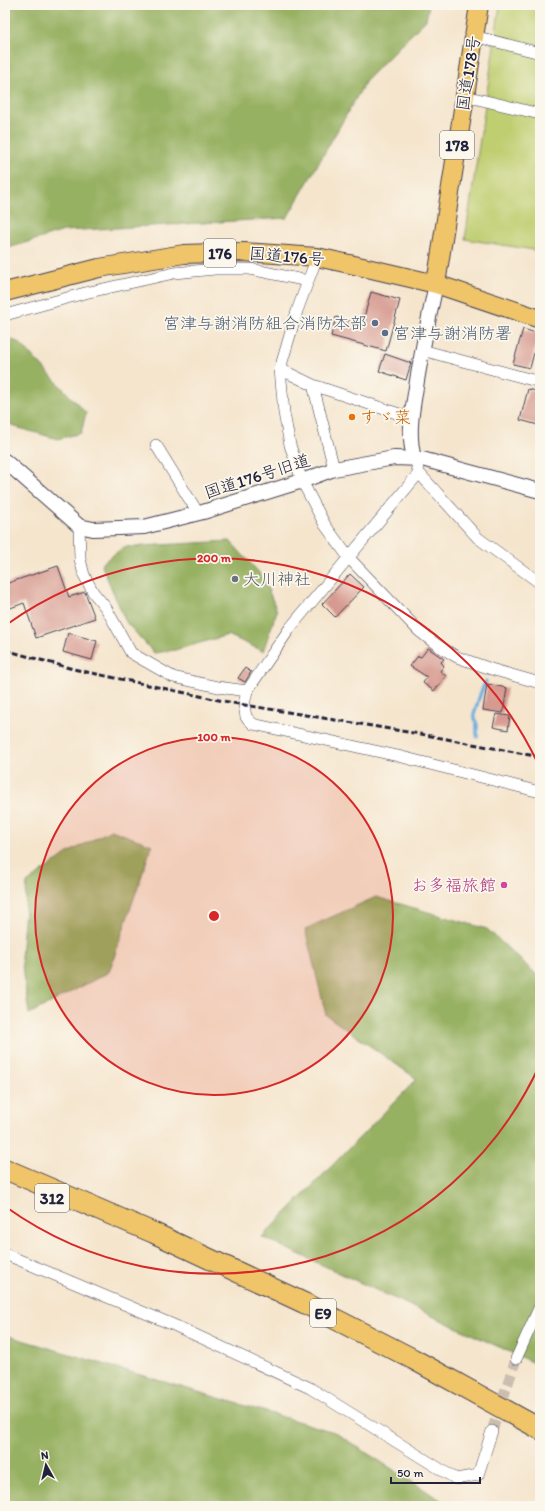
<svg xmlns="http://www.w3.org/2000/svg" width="545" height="1511" font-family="Itim,'Klee One',sans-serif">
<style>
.green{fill:#bfce70;stroke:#707856}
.forest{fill:#97b162;stroke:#5c6a4e}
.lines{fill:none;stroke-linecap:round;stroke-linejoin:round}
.stream{stroke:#69aedf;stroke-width:3.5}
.building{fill:#d79a90}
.minor-tunnel{stroke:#cbbeb0;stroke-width:11;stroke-dasharray:11 5.5;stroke-linecap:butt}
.minor-casing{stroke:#423f51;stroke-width:12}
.tertiary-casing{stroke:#423f51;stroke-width:16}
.trunk-casing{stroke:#423f51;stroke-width:20}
.motorway-casing{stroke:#423f51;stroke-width:22}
.minor{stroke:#fff;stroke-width:11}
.tertiary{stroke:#fff;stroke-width:14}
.trunk{stroke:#f0c469;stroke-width:18}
.motorway{stroke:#f0c469;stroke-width:20}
.rail{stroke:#22223b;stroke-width:3;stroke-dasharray:6 3;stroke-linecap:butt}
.ring{fill:none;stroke:#d62828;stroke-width:2}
.service-dot{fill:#5c6f8a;stroke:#fbf7ec;stroke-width:1.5}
.food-dot{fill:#e8710a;stroke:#fbf7ec;stroke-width:1.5}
.worship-dot{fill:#6b7280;stroke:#fbf7ec;stroke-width:1.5}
.hotel-dot{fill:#d1479c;stroke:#fbf7ec;stroke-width:1.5}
.labels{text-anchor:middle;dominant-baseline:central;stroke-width:3.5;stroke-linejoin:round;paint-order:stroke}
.shield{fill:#fbf7ec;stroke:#636270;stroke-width:1}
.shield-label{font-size:16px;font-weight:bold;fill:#22223b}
.street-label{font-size:17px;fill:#22223b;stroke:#fbf7ec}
.service-label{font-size:17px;fill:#4e5e75;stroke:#fbf7ec;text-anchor:end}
.food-label{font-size:17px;fill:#c56008;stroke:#fbf7ec;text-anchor:start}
.worship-label{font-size:17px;fill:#5b616d;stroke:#fbf7ec;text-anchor:start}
.hotel-label{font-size:17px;fill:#b23c85;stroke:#fbf7ec;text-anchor:end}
.centre{fill:#d62828;stroke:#fbf7ec;stroke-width:2}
.ring-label{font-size:12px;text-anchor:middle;font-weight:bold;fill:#d62828;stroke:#fbf7ec;stroke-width:3.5;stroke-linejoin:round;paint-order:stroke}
</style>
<rect width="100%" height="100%" fill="#fbf7ec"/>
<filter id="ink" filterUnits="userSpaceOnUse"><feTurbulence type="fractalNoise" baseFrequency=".025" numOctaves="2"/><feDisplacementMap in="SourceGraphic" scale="8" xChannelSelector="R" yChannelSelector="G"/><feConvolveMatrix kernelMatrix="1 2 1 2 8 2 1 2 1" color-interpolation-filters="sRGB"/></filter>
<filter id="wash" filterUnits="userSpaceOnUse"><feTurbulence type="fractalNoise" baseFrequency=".012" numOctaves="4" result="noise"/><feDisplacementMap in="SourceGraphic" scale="16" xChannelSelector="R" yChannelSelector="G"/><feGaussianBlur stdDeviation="0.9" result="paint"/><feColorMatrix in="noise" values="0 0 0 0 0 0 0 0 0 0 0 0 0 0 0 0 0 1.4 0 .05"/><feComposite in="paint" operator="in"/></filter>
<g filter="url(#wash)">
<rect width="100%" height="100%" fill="#f5e5cd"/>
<path class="green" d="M500 5H529L540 8V251L465 239Z"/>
<path class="forest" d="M5 5H429L426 20 367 79 287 218 64 231 5 249Z
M5 337 20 343 86 413 81 433 58 439 19 428 5 422Z
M230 541 263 577 277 611 263 651 228 635 175 650 154 653 126 622 101 564 124 547Z
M111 830 152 845 109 972 29 1014 21 958 27 883 66 854Z
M376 897 487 929 540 978V1366L262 1237 417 1079 326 1015 305 929Z
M5 1335 334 1432 450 1506H5Z"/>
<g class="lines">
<path class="stream" d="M477 737V726L474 714 481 692 486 681"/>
</g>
<g id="blocks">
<path class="building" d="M371 292 400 300 386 351 331 336 336 317 362 325Z
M523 329 539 334 530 368 513 364Z
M385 354 411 363 406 380 379 371Z
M528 389 540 392V416L538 425 520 420Z
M58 566 69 597 85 592 95 618 36 638 24 603 5 610V584Z
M350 574 364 587 335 617 322 604Z
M68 633 97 641 92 660 63 652Z
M428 648 444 659 441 662 444 666 440 671 446 676 434 691 423 683 427 677 410 666 418 656 421 657Z
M245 668 251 672 245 682 238 678Z
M487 684 507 688 503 713 483 710Z
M496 714 510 716 508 730 493 727Z"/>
</g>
</g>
<g filter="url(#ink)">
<use href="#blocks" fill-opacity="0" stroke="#423f51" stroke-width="1"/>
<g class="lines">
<path class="minor-tunnel" d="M492 1431 516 1359"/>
<g class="minor-casing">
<path id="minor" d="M474 36 540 53
M465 96 540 114
M5 315 85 293 174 273 215 269H250L308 281
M422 350 540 382
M280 369 297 311 317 257
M313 385 334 469
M411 418 313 385 280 369 284 413 290 445 302 481 325 525 349 558 419 631 437 645 457 657 491 669 540 683
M156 445 198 513
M417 466 419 473 478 538 540 583
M419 473 290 628 247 691 244 705 246 717 253 724 398 756 540 792
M79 526 80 559 84 575 93 592 106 608 131 653 173 677 218 687 247 691
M5 1254 176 1326 310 1388 456 1479 478 1475 492 1431
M516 1359 540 1306"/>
</g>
<g class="tertiary-casing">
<path id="tertiary" d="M414 458C407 432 413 407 417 381 422 349 429 317 436 284
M5 461 79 526 93 529 144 527 203 512 302 481 334 469 394 458 422 459 540 491"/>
</g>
<g class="trunk-casing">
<path id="trunk" d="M436 284 479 5
M5 292 99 268 184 254 244 252 317 257 354 265 436 284 540 319"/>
</g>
<g class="motorway-casing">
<path id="motorway" d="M5 1169 154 1233 304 1303 413 1359 540 1429"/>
</g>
<use href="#minor" class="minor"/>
<use href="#tertiary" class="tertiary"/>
<use href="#trunk" class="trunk"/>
<use href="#motorway" class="motorway"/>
<path class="rail" d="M5 650 73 669 233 703 426 735 540 757"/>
</g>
</g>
<circle cx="214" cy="916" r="179" fill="#d62828" fill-opacity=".12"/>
<g class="ring">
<circle cx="214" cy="916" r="179"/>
<path d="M540 1064A358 358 0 0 1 6 1207M6 625A358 358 0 0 1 540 768"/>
</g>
<g class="service-dot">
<circle cx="375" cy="323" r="4"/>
<circle cx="385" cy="333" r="4"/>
</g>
<circle class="food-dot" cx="352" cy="417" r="4"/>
<circle class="worship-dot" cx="235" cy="579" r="4"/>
<circle class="hotel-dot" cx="504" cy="885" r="4"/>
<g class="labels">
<g class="shield">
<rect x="440" y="131" width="34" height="28" rx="3"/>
<rect x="204" y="239" width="32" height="28" rx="3"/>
<rect x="35" y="1184" width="34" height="28" rx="3"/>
<rect x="310" y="1299" width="26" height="28" rx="3"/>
</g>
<g class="shield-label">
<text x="457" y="145">178</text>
<text x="220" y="253">176</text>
<text x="52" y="1198">312</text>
<text x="323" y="1313">E9</text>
</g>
<g class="street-label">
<text transform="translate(468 73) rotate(-81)">国道178号</text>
<text transform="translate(287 256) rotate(5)">国道176号</text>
<text transform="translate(257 476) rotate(-18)">国道176号旧道</text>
</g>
<g class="service-label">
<text x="367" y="323">宮津与謝消防組合消防本部</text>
<text x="393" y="333" text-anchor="start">宮津与謝消防署</text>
</g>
<g class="food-label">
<text x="360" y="417">すゞ菜</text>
</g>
<g class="worship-label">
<text x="243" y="579">大川神社</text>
</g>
<g class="hotel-label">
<text x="496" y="885">お多福旅館</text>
</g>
</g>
<circle cx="214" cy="916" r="6" class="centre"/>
<g class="ring-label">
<text x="214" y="562">200 m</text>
<text x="214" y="741">100 m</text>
</g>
<rect width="545" height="1511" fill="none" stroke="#fbf7ec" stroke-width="20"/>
<g transform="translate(46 1465) rotate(352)" stroke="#fbf7ec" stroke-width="3" paint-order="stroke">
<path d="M0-3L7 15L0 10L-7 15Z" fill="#22223b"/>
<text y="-6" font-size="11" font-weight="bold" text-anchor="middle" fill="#22223b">N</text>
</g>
<path d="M391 1477v6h89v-6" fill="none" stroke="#22223b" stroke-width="2"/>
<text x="397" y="1477" font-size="12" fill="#22223b" stroke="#fbf7ec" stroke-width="3" paint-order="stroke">50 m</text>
</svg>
